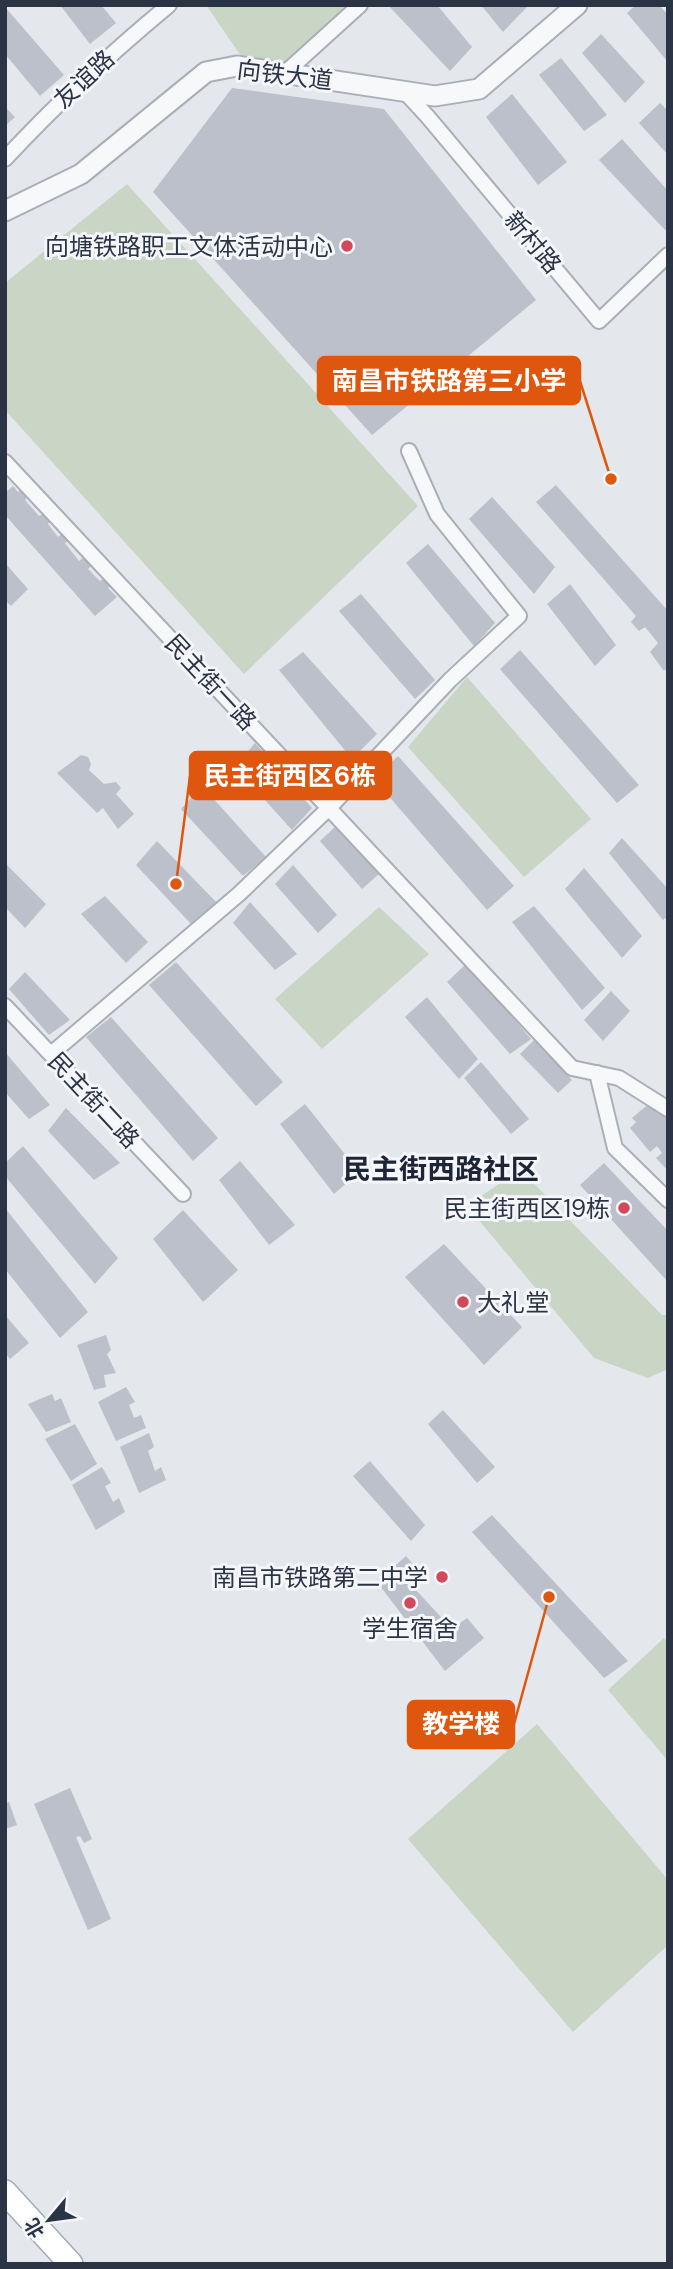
<svg xmlns="http://www.w3.org/2000/svg" width="673" height="2269" font-family="'DM Sans','Noto Sans SC',sans-serif">
<style>
.green{fill:#c9d6c5}
.building{fill:#bbc0ca}
.lines{fill:none;stroke-linecap:round;stroke-linejoin:round}
.minor-casing{stroke:#a9aeb7;stroke-width:18}
.tertiary-casing{stroke:#a9aeb7;stroke-width:23}
.primary-casing{stroke:#a3abb8;stroke-width:26}
.minor{stroke:#f7f8fa;stroke-width:14}
.tertiary{stroke:#f7f8fa;stroke-width:19}
.primary{stroke:#fff;stroke-width:23}
.poi-dot{fill:#d1495b;stroke:#f4f6f9;stroke-width:2.5}
.labels{text-anchor:middle;dominant-baseline:central;stroke-width:6;stroke-linejoin:round;paint-order:stroke}
.street-label{font-size:24px;fill:#2b3445;stroke:#f4f6f9}
.poi-label{font-size:24px;fill:#2b3445;stroke:#f4f6f9;text-anchor:end}
.quarter-label{font-size:28px;font-weight:bold;fill:#1d2536;stroke:#f4f6f9}
.leader{fill:none;stroke:#df570f;stroke-width:2.5}
.callout-dot{fill:#df570f;stroke:#f4f6f9;stroke-width:2.5}
.callout{fill:#df570f;stroke:#df570f;stroke-width:2.5}
.callout-label{font-size:26px;text-anchor:middle;font-weight:bold;fill:#fff}
</style>
<rect width="100%" height="100%" fill="#e4e7ec"/>
<path class="green" d="M206 5H359L279 72 250 69Z
M127 184 418 506 244 674 5 410V283Z
M467 677 591 819 524 877 408 747Z
M379 907 429 954 322 1049 275 999Z
M520 1169 662 1315H668V1369L648 1378 594 1358 467 1206Z
M664 1638 668 1643V1761L608 1690Z
M537 1724 668 1880V1945L573 2032 408 1839Z"/>
<path class="building" d="M60 5H101L116 23 90 44Z
M388 5H437L472 47 450 71Z
M481 5H529L503 32Z
M636 5H659L668 15V62L627 13Z
M5 7 64 75 40 96 5 54Z
M601 34 645 82 625 103 582 53Z
M561 58 607 115 584 131 539 75Z
M232 88 384 109 536 300 372 435 153 192Z
M512 94 567 162 538 185 486 117Z
M660 103 668 111V155L639 123Z
M5 107 15 117 5 126Z
M622 139 668 191V228L665 230 599 160Z
M556 485 668 611V667L664 671 650 652 658 643 645 627 639 631 631 622 636 616 536 502Z
M13 486 18 492 24 487 30 493 25 500 39 516 46 512 51 519 48 524 58 537 65 531 70 539 65 543 79 561 87 554 93 564 88 569 100 581 107 576 114 583 108 588 117 597 95 616 5 515V493Z
M492 497 555 567 534 594 469 519Z
M428 544 495 623 474 646 406 563Z
M5 563 28 589 11 606 5 600Z
M570 584 616 645 595 666 547 604Z
M361 594 435 680 415 699 339 611Z
M520 650 639 785 617 803 500 669Z
M303 652 377 734 352 759 279 670Z
M255 743 312 808 292 830 235 767Z
M81 755 88 757 91 764 89 770 104 784 116 782 121 788 116 794 134 814 118 829 103 808 97 813 57 773Z
M398 756 514 886 487 910 374 779Z
M202 786 266 857 243 876 181 809Z
M336 826 379 874 362 889 320 841Z
M622 838 668 889V916L663 920 609 853Z
M157 841 217 903 191 924 136 865Z
M5 863 46 904 25 928 5 907Z
M293 865 337 915 318 933 275 884Z
M584 868 642 936 622 958 565 889Z
M105 896 148 942 126 963 81 914Z
M250 902 297 954 275 970 233 923Z
M534 906 605 988 582 1010 512 922Z
M176 962 283 1082 256 1106 149 985Z
M467 963 531 1039 510 1054 447 982Z
M25 972 70 1020 49 1035 9 989Z
M611 991 630 1011 603 1041 584 1020Z
M427 997 478 1059 459 1079 405 1017Z
M111 1017 218 1138 193 1161 86 1037Z
M534 1040 572 1080 558 1093 520 1054Z
M5 1052 50 1105 29 1119 5 1092Z
M481 1062 529 1119 511 1134 464 1078Z
M652 1101 668 1119V1171L656 1158 662 1153 657 1146 650 1152 630 1128 636 1122 632 1118Z
M305 1104 359 1172 334 1194 280 1124Z
M66 1108 120 1163 94 1180 48 1131Z
M23 1146 118 1258 95 1284 5 1176V1163Z
M240 1161 295 1225 269 1245 219 1180Z
M604 1163 668 1231V1282L580 1185Z
M5 1208 88 1312 60 1338 5 1269Z
M183 1210 238 1270 203 1302 153 1239Z
M444 1244 522 1327 484 1365 405 1277Z
M5 1315 29 1343 10 1359 5 1353Z
M106 1335 111 1350 107 1354 116 1373 104 1375 106 1387 94 1390 77 1345Z
M126 1387 135 1402 129 1405 134 1418 141 1415 146 1428 116 1441 98 1402Z
M52 1394 55 1401 61 1398 71 1422 46 1432 28 1404Z
M443 1410 495 1467 477 1483 428 1424Z
M75 1424 97 1464 71 1481 45 1439Z
M149 1433 154 1447 148 1451 155 1471 161 1467 166 1480 139 1493 120 1447Z
M370 1461 425 1525 411 1541 353 1476Z
M102 1467 111 1483 105 1486 113 1502 119 1498 125 1512 96 1530 72 1485Z
M492 1515 628 1661 604 1678 472 1532Z
M406 1556 425 1579 414 1588 452 1629 467 1618 484 1638 445 1671 377 1582Z
M70 1788 92 1839 84 1843 80 1836 76 1837 111 1919 88 1930 34 1804Z
M9 1802 17 1825 5 1829V1804Z"/>
<g class="lines">
<g class="minor-casing">
<path id="minor" d="M285 73 360 5
M404 91 428 117 599 321 668 255
M5 159C56 104 111 53 169 5
M5 462 572 1068 619 1078 668 1109
M5 1006 183 1194
M51 1054 239 894 329 808 450 680 519 616 437 514 409 451
M597 1073 615 1148 668 1200"/>
</g>
<g class="tertiary-casing">
<path id="tertiary" d="M5 211 81 174 206 72 237 66 435 96 479 89 577 5"/>
</g>
<g class="primary-casing">
<path id="primary" d="M5 2192 71 2264"/>
</g>
<use href="#minor" class="minor"/>
<use href="#tertiary" class="tertiary"/>
<use href="#primary" class="primary"/>
</g>
<g class="poi-dot">
<circle cx="347" cy="246" r="7"/>
<circle cx="624" cy="1208" r="7"/>
<circle cx="463" cy="1302" r="7"/>
<circle cx="442" cy="1577" r="7"/>
<circle cx="410" cy="1603" r="7"/>
</g>
<g class="labels">
<g class="street-label">
<text transform="translate(285 75) rotate(7)">向铁大道</text>
<text transform="translate(84 79) rotate(-43)">友谊路</text>
<text transform="translate(533 242) rotate(50)">新村路</text>
<text transform="translate(211 682) rotate(47)">民主街一路</text>
<text transform="translate(94 1100) rotate(47)">民主街二路</text>
</g>
<g class="poi-label">
<text x="333" y="246">向塘铁路职工文体活动中心</text>
<text x="610" y="1208">民主街西区19栋</text>
<text x="477" y="1302" text-anchor="start">大礼堂</text>
<text x="428" y="1577">南昌市铁路第二中学</text>
<text x="410" y="1628" text-anchor="middle">学生宿舍</text>
</g>
<g class="quarter-label">
<text x="441" y="1169">民主街西路社区</text>
</g>
</g>
<path class="leader" d="M611 479L580 381M176 884L190 776M549 1597L514 1724"/>
<g class="callout-dot">
<circle cx="611" cy="479" r="7"/>
<circle cx="176" cy="884" r="7"/>
<circle cx="549" cy="1597" r="7"/>
</g>
<g class="callout">
<rect x="318" y="357" width="262" height="47" rx="7"/>
<rect x="190" y="752" width="201" height="47" rx="7"/>
<rect x="408" y="1701" width="106" height="47" rx="7"/>
</g>
<g class="callout-label">
<text x="449" y="390">南昌市铁路第三小学</text>
<text x="290" y="785">民主街西区6栋</text>
<text x="461" y="1733">教学楼</text>
</g>
<rect width="673" height="2269" fill="none" stroke="#2b3445" stroke-width="14"/>
<g transform="translate(49 2220) rotate(241)" stroke="#f4f6f9" stroke-width="5" paint-order="stroke">
<path d="M0-5L12 26L0 18L-12 26Z" fill="#2b3445"/>
<text y="-10" font-size="19" font-weight="bold" text-anchor="middle" fill="#2b3445">北</text>
</g>
</svg>
